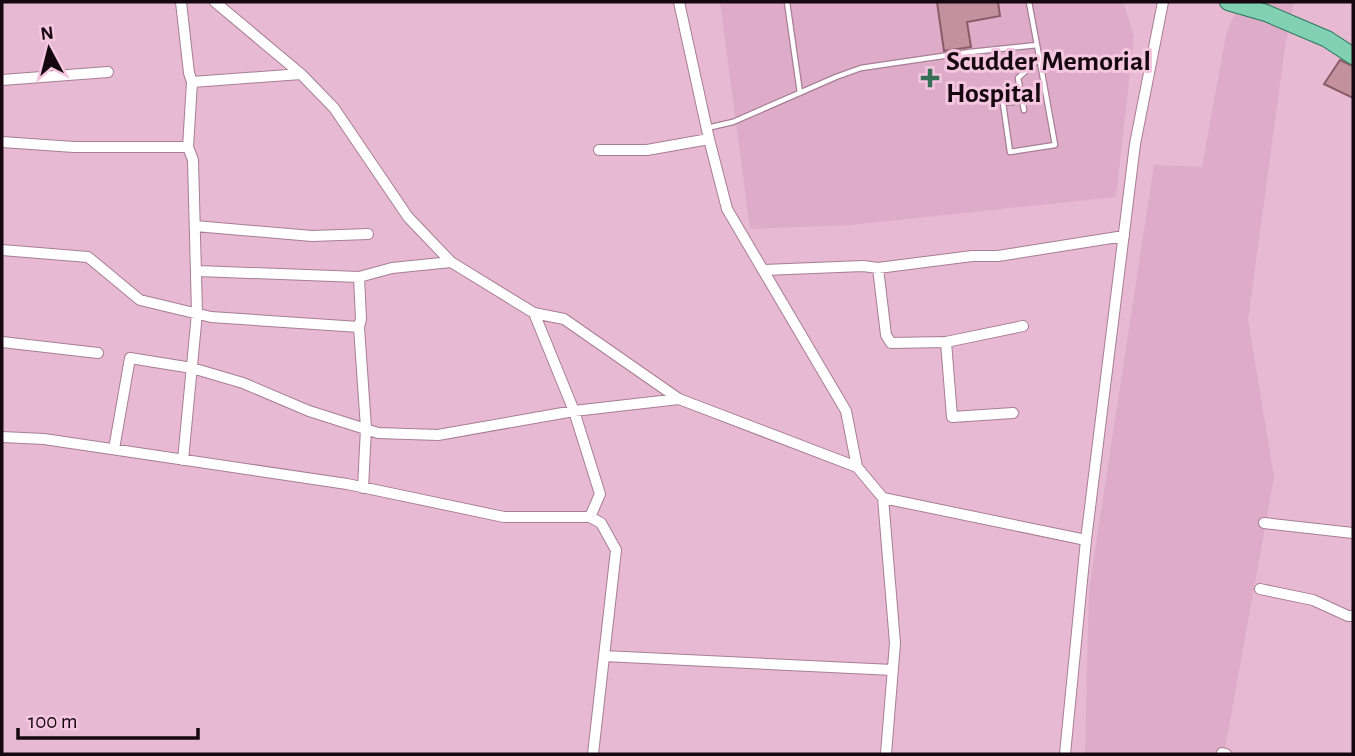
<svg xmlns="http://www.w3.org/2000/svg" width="1355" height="756" font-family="'Alegreya Sans',sans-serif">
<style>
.built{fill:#deabc8}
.building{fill:#c3919d;stroke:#8a5c67;stroke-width:2}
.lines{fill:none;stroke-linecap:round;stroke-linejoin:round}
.lane-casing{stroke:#a87e96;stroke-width:7}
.street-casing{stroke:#a87e96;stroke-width:12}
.primary-casing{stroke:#257659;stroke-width:18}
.lane{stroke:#fff;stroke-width:4.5}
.street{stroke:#fff;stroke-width:10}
.primary{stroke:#81d0b3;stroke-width:16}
.poi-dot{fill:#366e56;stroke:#f4c6e0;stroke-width:2.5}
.labels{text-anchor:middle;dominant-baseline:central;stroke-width:6;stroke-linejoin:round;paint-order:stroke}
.poi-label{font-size:28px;font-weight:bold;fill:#160811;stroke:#f4c6e0;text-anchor:start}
</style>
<rect width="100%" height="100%" fill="#e7b9d3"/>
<path class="built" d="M720 2H1123L1134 36 1116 197 850 225 750 229Z
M1239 2H1294L1285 47 1248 320 1274 477 1224 754H1085L1089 590 1154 165 1202 167 1226 35Z"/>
<path class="building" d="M937 2H998L1000 16 967 22 971 47 944 51Z
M1340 60 1353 66V98L1324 84Z"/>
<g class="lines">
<g class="lane-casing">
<path id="lane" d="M787 2 800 93
M1022 101 1003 103 1010 152 1055 145 1037 45
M1024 110 1018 78 1039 59
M707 128 733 122 836 77 861 68 970 52 1037 45 1029 2"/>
</g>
<g class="street-casing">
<path id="street" d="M181 2 189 73 192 82 188 147 193 160 197 313 183 460
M215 2 301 74 334 108 408 217 451 262 534 313 564 319 679 399 857 467 883 498 1086 540
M679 2 709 139 727 209 846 411 857 467
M2 80 108 72
M192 82 301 74
M2 142 74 147H188
M599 150H647L709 139
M195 226 312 236 368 234
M2 250 88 257 140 300 211 317 359 327
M878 268 886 335 891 343 946 342
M764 270 863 266 878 268 972 256H998L1124 236
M197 271 359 277 392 268 451 262
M359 277 361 319 359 327 366 428 363 488
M534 313 574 411 600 494 590 517
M2 342 98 353
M1013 413 952 417 946 342 1023 326
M2 437 44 439 347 484 504 517H590L601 523 616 550 593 754
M114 449 130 358 192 368 243 383 309 411 378 433 438 435 574 411 679 399
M883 498 895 643 886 754
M1264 523 1353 533
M1260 589 1313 600 1348 616H1353
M604 656 893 670
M1222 753 1226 754
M1065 754 1086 540 1135 144 1163 2"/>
</g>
<g class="primary-casing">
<path id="primary" d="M1228 2 1266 13 1327 39 1353 56"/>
</g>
<use href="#lane" class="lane"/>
<use href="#street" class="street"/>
<use href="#primary" class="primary"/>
</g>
<path class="poi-dot" d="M926.5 67.5h7v7h7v7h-7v7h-7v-7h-7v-7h7z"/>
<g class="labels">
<g class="poi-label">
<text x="946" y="62">Scudder Memorial<tspan x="946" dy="32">Hospital</tspan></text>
</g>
</g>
<rect width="1355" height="756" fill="none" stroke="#160811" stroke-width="7"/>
<g transform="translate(49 49) rotate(353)" stroke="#f4c6e0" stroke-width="5" paint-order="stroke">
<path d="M0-5L12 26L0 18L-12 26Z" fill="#160811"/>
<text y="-10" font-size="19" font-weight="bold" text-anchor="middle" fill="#160811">N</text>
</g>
<path d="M18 728v10h180v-10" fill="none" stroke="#160811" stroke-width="3.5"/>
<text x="28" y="728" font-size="21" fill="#160811" stroke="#f4c6e0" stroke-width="5" paint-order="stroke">100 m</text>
</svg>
